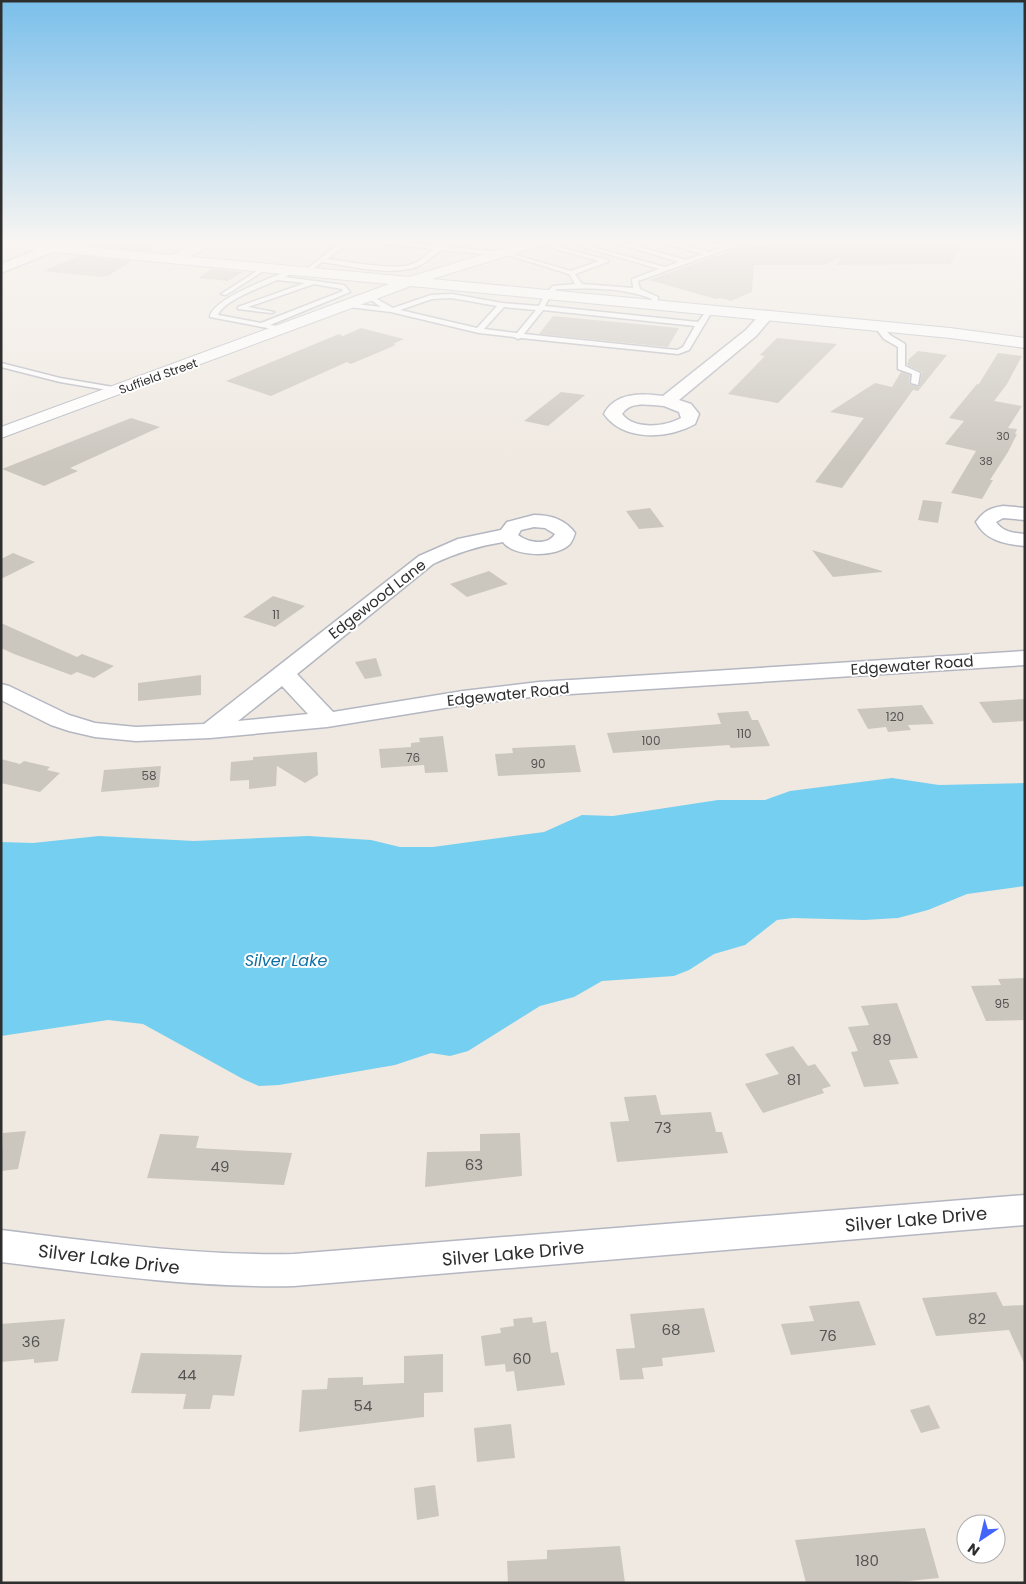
<svg xmlns="http://www.w3.org/2000/svg" width="1026" height="1584" font-family="Poppins,sans-serif">
<style>
.water{fill:#75cff0}
.building{fill:#cbc7bf}
.lines{fill:none;stroke-linecap:round;stroke-linejoin:round}
.lane-casing{stroke:#b4b7c1;stroke-width:3}
.street-casing{stroke:#b4b7c1;stroke-width:3}
.secondary-casing{stroke:#b4b7c1;stroke-width:2}
.lane{fill:#fff;fill-rule:evenodd}
.street{fill:#fff;fill-rule:evenodd}
.secondary{fill:#fff;fill-rule:evenodd}
.labels{text-anchor:middle;dominant-baseline:central;stroke-width:4;stroke-linejoin:round;paint-order:stroke}
.far-number-label{font-size:11px;fill:#555452}
.far-street-label{font-size:12px;fill:#2e2e2e;stroke:#fff}
.number-label{font-size:12px;fill:#555452}
.street-label{font-size:15px;fill:#2e2e2e;stroke:#fff}
.near-number-label{font-size:15px;fill:#555452}
.water-label{font-size:16px;font-style:italic;fill:#0d6fa3;stroke:#fff}
.near-street-label{font-size:18px;fill:#2e2e2e;stroke:#fff}
</style>
<rect width="100%" height="100%" fill="#efe9e1"/>
<path class="water" d="M892 778 939 785 1025 783V886L967 894 928 910 898 918 864 920 793 918 777 920 745 945 714 954 689 970 674 976 602 981 574 997 540 1006 468 1051 450 1056 431 1053 395 1065 279 1085 259 1086 243 1079 143 1024 108 1020 1 1036V842L33 843 99 836 194 841 308 836 371 840 400 847H433L544 832 582 815 613 816 718 800H765L790 791Z"/>
<path class="building" d="M116 241H164L148 251 102 247Z
M899 241H964L950 264 835 265 842 257 823 265H754L752 292 731 301 721 298 716 299 649 280 744 246 885 247 895 246Z
M79 256 131 261 108 276 102 277 43 271Z
M212 269 243 272 228 281 198 278Z
M553 316 679 328 668 347 539 334Z
M361 328 404 339 393 344 396 345 351 364 347 362 271 396 226 381 339 334 343 336Z
M777 338 837 344 778 403 728 394 765 356 760 355Z
M918 351 947 355 918 391 913 390 842 488 815 482 864 418 830 412 875 383 892 387 901 372 910 375 909 384 919 387 922 372 907 365 909 359Z
M998 353 1022 356 1007 384 994 401 1022 406 1008 428 1017 429 1015 434H1017L1008 452 990 480H993L982 499 951 493 976 451 945 444 964 421 949 418 977 384H979Z
M561 392 585 395 548 426 524 421Z
M131 418 160 427 70 468 78 471 44 486 2 469Z
M923 500 942 502 938 523 918 520Z
M650 508 664 527 639 529 626 511Z
M812 550 882 571V572L833 577Z
M13 553 35 562 1 579V559Z
M489 571 508 584 467 597 450 584Z
M273 596 305 606 275 627 243 617Z
M1 623 77 657 82 654 114 666 94 678 77 672 71 675 14 654 1 648Z
M376 658 382 676 365 679 355 662Z
M201 675V695L138 701V683Z
M1025 699V721L993 723 979 702Z
M922 705 934 724 908 725 911 730 888 732 886 727 868 729 857 709Z
M748 711 752 720H758L770 746 731 748 729 745 613 753 607 733 721 724 717 713Z
M443 736 448 772 425 773 424 765 381 768 379 749 411 747V743L420 742 419 738Z
M575 745 581 772 498 776 495 754 513 753 512 748Z
M317 752 318 775 305 783 277 766 276 786 249 789V780L230 781 231 762 253 760V757Z
M1 759 20 764 24 761 50 767 47 770 60 773 40 792 1 783Z
M161 766 159 787 101 792 104 770Z
M1025 978V1020L986 1021 971 986 1001 985 998 979Z
M897 1003 918 1058 889 1060 899 1084 864 1087 851 1052 858 1051 848 1027 869 1025 861 1006Z
M793 1046 808 1066 815 1064 831 1086 822 1089 824 1093 763 1113 745 1084 779 1074 765 1054Z
M656 1095 661 1115 711 1112 716 1132H722L728 1153 617 1162 610 1122 629 1121 624 1097Z
M26 1131 18 1169 1 1171 3 1133Z
M520 1133 522 1176 425 1187 427 1152 480 1151V1134Z
M160 1134 199 1136 196 1148 292 1153 284 1185 147 1178Z
M996 1292 1003 1306 1025 1305V1365L1009 1330 936 1336 922 1298Z
M859 1301 876 1345 791 1355 781 1324 814 1321 809 1306Z
M704 1308 715 1352 662 1358 663 1366 642 1368 644 1379 620 1380 616 1349 635 1348 630 1314Z
M532 1317 533 1323 546 1321 551 1353 558 1352 565 1385 517 1391 514 1371 506 1372 505 1364 485 1366 481 1336 501 1333 500 1328 514 1326 513 1319Z
M65 1319 58 1361 34 1363V1359L1 1362V1324Z
M141 1353 242 1355 234 1396 213 1395 210 1409H183L186 1394 131 1393Z
M443 1354V1392L424 1393V1417L299 1432 302 1390 327 1389 328 1378 363 1377V1385L404 1383V1356Z
M929 1405 940 1428 921 1433 910 1410Z
M511 1424 515 1458 477 1462 474 1428Z
M435 1485 439 1516 417 1520 414 1488Z
M925 1528 939 1578 889 1583H806L795 1540Z
M620 1546 625 1583H508L507 1561 547 1559V1550Z"/>
<g class="lines">
<g class="lane-casing">
<path id="lane" d="M342 241H351L327 259C347 261 397 272 415 263 422 260 427 253 434 249L375 243 372 241H391L499 252 502 254 499 256 443 250C433 254 426 264 416 267 390 276 350 266 322 262L308 273H304V271Z
M535 241 608 260V262L575 274 582 284 633 288 632 279 659 269 577 245V243L665 267 679 262 609 241H618L686 260 703 254 658 241H667L709 252 720 248 697 241C707 241 716 246 726 246 734 246 741 240 750 241L638 281 640 289 658 297 657 306 652 305V299C623 287 588 288 557 289L550 296 545 306 698 322 708 309H712L713 310 689 350 678 354 521 338 518 339 514 337 479 333 391 312 349 307 346 305 349 303 381 307 368 298V296L370 295 393 308 431 295 452 294 502 303 539 306 545 294 553 286 575 284 569 274 502 253V251L571 271 599 261 535 243ZM452 298 497 306 477 328 400 310 432 299ZM504 307 536 310 517 333 484 329ZM543 310 695 326 683 347 677 350 524 334Z
M837 241H890L885 245 840 243Z
M263 267 268 268 226 295 221 294Z
M291 270 296 271 285 277 344 285 350 292 270 325 286 327V331H283L210 317C211 299 275 276 291 270ZM277 280 305 283 238 307V309L272 313 274 312 248 307 314 284 342 289 343 291 261 323 218 315C224 300 262 287 277 280Z
M875 324H881L890 335 905 344V366L920 373 918 385 911 383 912 374 898 369V347L884 339 874 326Z
M1 363 60 378 119 388 123 390 119 392 60 382 1 367Z"/>
</g>
<g class="street-casing">
<path id="street" d="M200 241H217L180 262 175 263 168 259 170 256Z
M53 243 60 247 58 250 1 273V264Z
M767 311 772 312 774 315 756 336 679 400 691 404 699 414 695 424C668 439 624 442 604 414 615 392 642 393 663 396L746 330 762 312ZM653 405 664 406 679 412 681 418C665 427 634 430 622 414 629 403 642 404 653 405Z
M1003 506 1025 508V520L1003 518 996 522C1003 532 1013 533 1025 534V546C1005 544 986 541 976 522 984 511 990 508 1003 506Z
M534 515C550 515 565 519 575 533 574 537 572 541 570 544 557 558 514 557 503 542 478 546 456 553 433 564L297 674 333 712 463 691 539 682 1025 651V665L539 696 463 705 327 727 210 738 136 741 95 737 69 731 51 725 1 700V684L9 686 69 715 95 723 136 727 204 724 419 556 458 539 501 530 507 522ZM534 527 545 528 555 534C548 546 528 543 518 535L521 530ZM282 686 308 714 238 721Z
M1025 1195V1225L294 1286C195 1288 99 1274 1 1262V1230C99 1242 195 1256 294 1254Z"/>
</g>
<g class="secondary-casing">
<path id="secondary" d="M1 241H21L409 277 528 241H548L546 244 432 279 950 328 1025 338V348L950 338 411 286 1 438V427L389 284 1 247Z"/>
</g>
<use href="#lane" class="lane"/>
<use href="#street" class="street"/>
<use href="#secondary" class="secondary"/>
</g>
<linearGradient id="sky" x2="0" y2="1"><stop stop-color="#7abfeb"/><stop offset="0.52" stop-color="#f8f5f2"/><stop offset="1" stop-color="#f8f5f2" stop-opacity="0"/></linearGradient>
<rect width="1026" height="463" fill="url(#sky)"/>
<g class="labels">
<g class="far-number-label">
<text x="1003" y="436">30</text>
<text x="986" y="461">38</text>
</g>
<g class="far-street-label">
<text transform="translate(158 376) rotate(-20)">Suffield Street</text>
</g>
<g class="number-label">
<text x="276" y="614">11</text>
<text x="895" y="716">120</text>
<text x="744" y="733">110</text>
<text x="651" y="740">100</text>
<text x="413" y="757">76</text>
<text x="538" y="763">90</text>
<text x="149" y="775">58</text>
<text x="1002" y="1003">95</text>
</g>
<g class="street-label">
<text transform="translate(377 599) rotate(-38)">Edgewood Lane</text>
<text transform="translate(912 665) rotate(-4)">Edgewater Road</text>
<text transform="translate(508 694) rotate(-6)">Edgewater Road</text>
</g>
<g class="near-number-label">
<text x="882" y="1039">89</text>
<text x="794" y="1079">81</text>
<text x="663" y="1127">73</text>
<text x="474" y="1164">63</text>
<text x="220" y="1166">49</text>
<text x="977" y="1318">82</text>
<text x="671" y="1329">68</text>
<text x="828" y="1335">76</text>
<text x="31" y="1341">36</text>
<text x="522" y="1358">60</text>
<text x="187" y="1374">44</text>
<text x="363" y="1405">54</text>
<text x="867" y="1560">180</text>
</g>
<g class="water-label">
<text x="286" y="960">Silver Lake</text>
</g>
<g class="near-street-label">
<text transform="translate(916 1219) rotate(-5)">Silver Lake Drive</text>
<text transform="translate(513 1253) rotate(-5)">Silver Lake Drive</text>
<text transform="translate(109 1259) rotate(7)">Silver Lake Drive</text>
</g>
</g>
<rect width="1026" height="1584" fill="none" stroke="#2e2e2e" stroke-width="5"/>
<g transform="translate(981 1539) rotate(215)"><circle r="24" fill="#ffffff" stroke="#ababab"/>
<path d="M0-4L9 19L0 12L-9 19Z" fill="#4264fb"/>
<text y="-8" font-size="14" font-weight="bold" text-anchor="middle" fill="#2e2e2e">N</text>
</g>
</svg>
